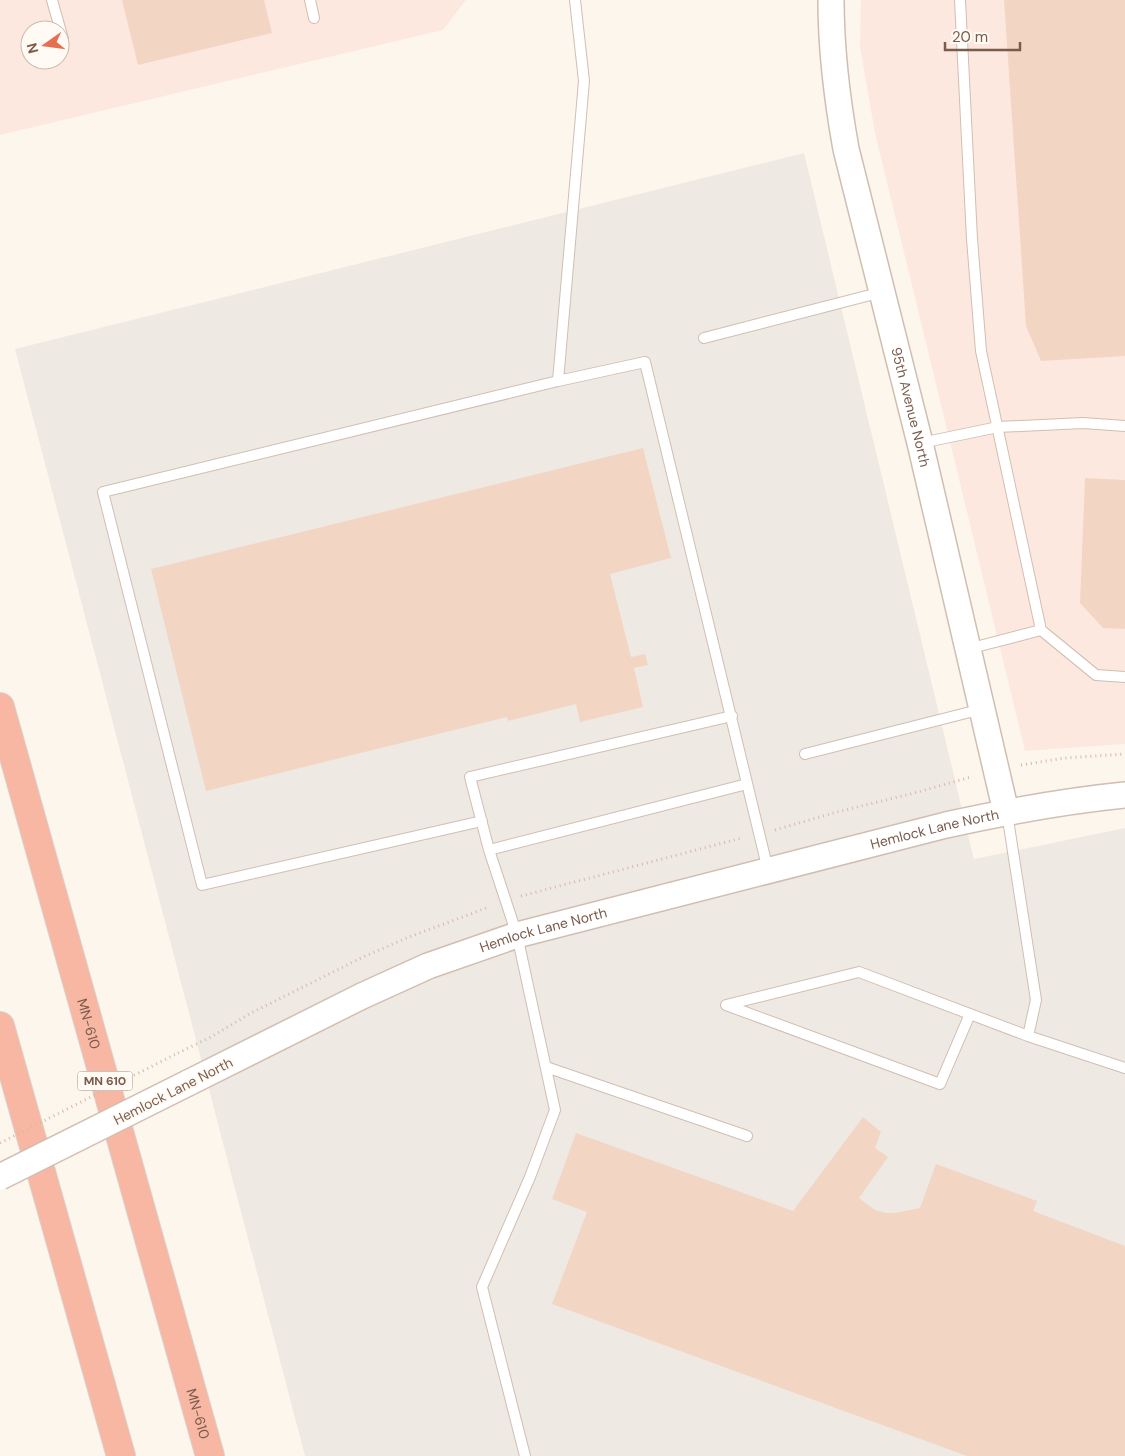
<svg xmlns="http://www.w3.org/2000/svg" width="1125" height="1456" font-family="'DM Sans',sans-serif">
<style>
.commercial{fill:#fde8e0;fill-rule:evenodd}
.industrial{fill:#efe9e4}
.building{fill:#f3d5c3}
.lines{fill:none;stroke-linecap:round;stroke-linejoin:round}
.service-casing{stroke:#d1beb0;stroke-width:12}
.tertiary-casing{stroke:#d1beb0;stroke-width:28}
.motorway-casing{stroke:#dad1cd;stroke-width:30}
.path{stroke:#d9b8a5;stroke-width:3;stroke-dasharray:1 4;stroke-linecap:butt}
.service{stroke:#fff;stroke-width:10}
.tertiary{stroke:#fff;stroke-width:25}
.motorway{stroke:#f7b7a3;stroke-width:28}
.tertiary-bridge-casing{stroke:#d1beb0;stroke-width:28;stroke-linecap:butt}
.path-bridge{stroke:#d9b8a5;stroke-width:3;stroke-dasharray:1 4;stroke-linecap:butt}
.tertiary-bridge{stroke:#fff;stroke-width:25}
.labels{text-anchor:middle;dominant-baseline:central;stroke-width:4;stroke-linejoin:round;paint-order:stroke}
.shield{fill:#fffaf3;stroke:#a28b7f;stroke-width:1}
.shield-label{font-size:12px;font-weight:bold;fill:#7a5c4d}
.street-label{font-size:14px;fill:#7a5c4d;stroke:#fffaf3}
</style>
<rect width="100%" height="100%" fill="#fdf6ec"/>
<path class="commercial" d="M0 0H466L443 30 0 135ZM30 30H60V60H30Z
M861 0H1125V744L1025 751 875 133 860 47Z"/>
<path class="industrial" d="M804 153 974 859 1125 828V1456H305L15 349Z"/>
<path class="building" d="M122 0H264L272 33 138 65Z
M1004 0H1125V356L1041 361 1026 326Z
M643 448 671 558 610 574 631 657 645 654 648 665 634 668 643 707 580 722 576 704 508 721 507 717 206 791 151 569Z
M1085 478 1125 480V629L1103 628 1080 603Z
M863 1117 881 1132 875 1148 888 1157 859 1198 875 1210 886 1213H895L920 1208 936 1164 1037 1201 1033 1211 1125 1246V1456H967L552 1304 587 1212 552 1199 576 1133 793 1211Z"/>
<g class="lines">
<g class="service-casing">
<path id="service" d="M52 0 63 39
M310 0 314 18
M960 0 972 239 981 351 1041 630
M704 338 882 292
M558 381 645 362 768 870
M921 443 998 427 1083 423 1125 426
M968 649 1041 630 1096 675 1125 677
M805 754 982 709
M482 821 202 885 103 492 558 381 584 81 575 0
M489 850 747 784
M970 1014 940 1084 726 1005 859 972 1028 1036 1036 1000 1007 813
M1028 1036 1125 1068
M546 1067 747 1136
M525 1456 482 1287 530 1177 555 1110 517 935 489 850 470 777 732 716"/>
</g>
<g class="tertiary-casing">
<g id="tertiary">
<path id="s1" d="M831 0C831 50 837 99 846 149L920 443 1006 812"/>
<path id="s2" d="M188 1083 362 996 428 966 517 935 946 825C1005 812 1065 801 1125 795"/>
</g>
</g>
<g class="motorway-casing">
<g id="motorway">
<path id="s3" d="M0 707 210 1456"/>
<path d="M0 1026 121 1456"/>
</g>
</g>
<path class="path" d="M1021 765 1065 758 1125 754
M775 830 837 812 914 793 971 777
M521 896 742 838
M178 1053 211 1037 251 1013 363 957 409 937 489 907"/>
<use href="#service" class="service"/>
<use href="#tertiary" class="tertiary"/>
<use href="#motorway" class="motorway"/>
<g class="tertiary-bridge-casing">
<path id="tertiary-bridge" d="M0 1177 188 1083"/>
</g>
<path class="path-bridge" d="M0 1143 178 1053"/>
<use href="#tertiary-bridge" class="tertiary-bridge"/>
</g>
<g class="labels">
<rect class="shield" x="77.5" y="1071.5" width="55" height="19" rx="4"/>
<g class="shield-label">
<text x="105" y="1081">MN 610</text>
</g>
<g class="street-label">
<text stroke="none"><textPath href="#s1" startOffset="416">95th Avenue North</textPath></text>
<text stroke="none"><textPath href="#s2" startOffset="792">Hemlock Lane North</textPath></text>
<text stroke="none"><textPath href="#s2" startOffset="388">Hemlock Lane North</textPath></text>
<text stroke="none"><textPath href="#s3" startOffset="329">MN-610</textPath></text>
<text transform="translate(173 1091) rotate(-27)">Hemlock Lane North</text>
<text stroke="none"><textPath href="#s3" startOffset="734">MN-610</textPath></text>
</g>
</g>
<g transform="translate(45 45) rotate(256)"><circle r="24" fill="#fffaf3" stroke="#cabbb1"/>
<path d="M0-4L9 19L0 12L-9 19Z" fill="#e76f51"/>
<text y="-8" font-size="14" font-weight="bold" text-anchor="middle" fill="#7a5c4d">N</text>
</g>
<path d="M945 42v8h75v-8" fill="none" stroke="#7a5c4d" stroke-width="2.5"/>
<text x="952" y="42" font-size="15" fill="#7a5c4d" stroke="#fffaf3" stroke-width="4" paint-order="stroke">20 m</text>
</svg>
